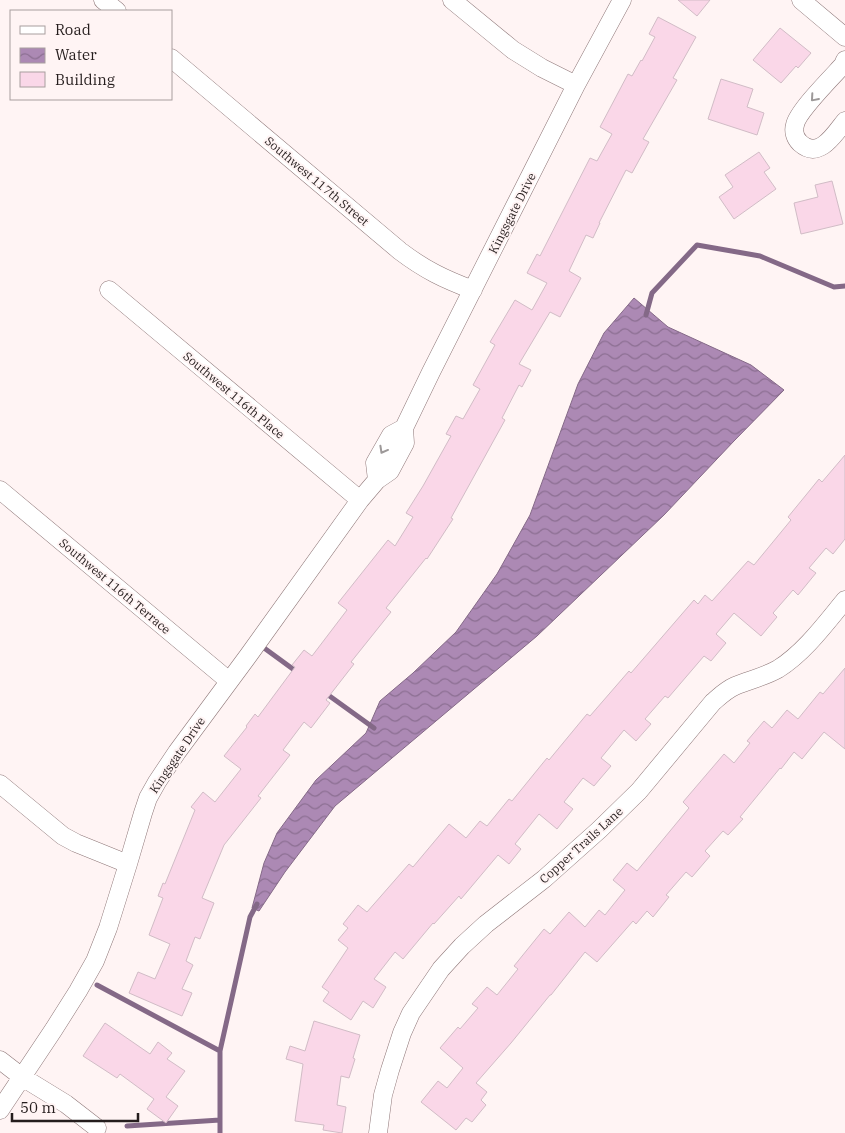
<svg xmlns="http://www.w3.org/2000/svg" width="845" height="1133" font-family="'IBM Plex Serif',serif">
<style>
.water{fill:url(#water-waves);stroke:#846987}
.lines{fill:none;stroke-linecap:round;stroke-linejoin:round}
.stream{stroke:#846987;stroke-width:5}
.building{fill:#fad7e8;stroke:#d1bcc6}
.street-casing{stroke:#8e7778;stroke-width:19}
.street{stroke:#fff;stroke-width:18}
.oneway{stroke:#9d9999}
.labels{text-anchor:middle;dominant-baseline:central;stroke-width:4;stroke-linejoin:round;paint-order:stroke}
.street-label{font-size:12px;fill:#251d1d;stroke:#fff4f4}
</style>
<defs>
<pattern id="water-waves" width="16" height="10" patternUnits="userSpaceOnUse" patternTransform="scale(1.25)"><rect width="16" height="10" fill="#ac89b4"/><path d="M0 5q4-4 8 0t8 0" fill="none" stroke="#8c6f92"/></pattern>
</defs>
<rect width="100%" height="100%" fill="#fff4f4"/>
<path class="water" d="M634 298 668 327 751 365 784 390 734 441 664 515 537 636 335 806 285 872 259 911 252 908 264 863 277 833 316 780 366 733 380 701 413 673 456 632 497 574 530 515 578 384 604 333Z"/>
<g class="lines">
<path class="stream" d="M646 315 652 293 697 245 760 256 834 287 845 286
M260 645 297 672
M324 692 374 728
M97 985 220 1051
M127 1126 220 1120
M220 1133V1051L250 917 257 904"/>
</g>
<path class="building" d="M678 0H710L697 16Z
M658 17 696 37 673 78 677 80 643 139 649 142 632 173 626 170 599 223H600L593 238 586 235 569 271 581 278 560 317 550 312 519 364 531 370 522 387 519 385 502 418 505 420 451 518 453 519 427 559 426 558 386 608 391 612 351 662 354 664 326 700 330 703 311 728 304 722 283 750 290 755 258 796 261 798 224 845 202 898 214 903 200 939 195 937 186 961 193 965 182 989 192 993 182 1016 129 993 138 972 155 979 170 944 149 935 163 898 158 896 163 883 165 884 195 810 191 807 203 792 215 802 241 769 224 756 247 727 246 726 255 714 258 717 295 667 292 665 304 650 312 656 347 610 338 603 388 540 395 546 413 517 406 513 423 486 451 436 446 434 456 416 463 419 480 389 473 385 495 345 490 342 515 300 532 310 547 283 527 273 537 254 540 256 590 158 597 161 612 134 600 127 628 74 632 76 641 60 642 61 655 37 649 34Z
M780 28 811 53 798 68 796 66 781 83 753 60Z
M721 79 753 89 747 107 764 113 757 135 708 119Z
M759 152 770 168 764 172 776 189 734 219 719 197 733 187 725 175Z
M832 181 843 224 801 234 794 203 818 197 815 185Z
M845 455V539L833 554 826 548 809 568 816 573 798 595 793 590 773 613 777 617 761 636 734 613 716 634 726 643 711 661 704 656 668 698 665 696 645 719 651 724 636 741 624 730 601 758 611 766 594 786 583 778 564 802 573 809 557 829 539 814 515 844 521 849 509 864 498 855 461 899 459 896 434 924 433 923 403 959 395 952 374 979 386 987 373 1008 363 1001 351 1020 323 1001 329 992 322 987 348 948 338 940 348 928 343 924 358 905 367 912 409 864 413 867 449 824 466 838 480 821 487 826 509 799 512 801 547 758 549 760 587 714 590 716 629 671 631 673 694 600 698 604 705 595 712 601 748 561 754 565 791 520 788 517 806 495 819 479 822 482Z
M845 668V749L824 732 802 759 794 752 781 769 780 768 740 817 743 819 728 835 723 831 705 851 710 856 692 877 686 872 666 895 669 897 653 917 647 911 636 924 633 921 597 962 585 952 551 995H550L511 1043 476 1083 487 1092 481 1100 486 1105 472 1122 466 1118 456 1130 421 1102 438 1081 447 1088 463 1068 440 1048 458 1027 460 1029 478 1008 472 1004 487 987 497 995 518 969 514 966 544 929 550 934 569 912 585 927 599 910 605 915 625 890 613 880 627 863 637 871 689 808 683 802 724 754 734 763 750 743 747 741 764 721 772 728 787 710 798 719 820 692 823 694Z
M314 1021 360 1035 353 1058 355 1059 349 1078 341 1076 337 1105 346 1107 342 1133 323 1130 324 1125 295 1121 303 1064 286 1059 290 1046 305 1051Z
M105 1023 150 1054 158 1042 172 1053 167 1059 185 1071 166 1097 178 1106 166 1123 147 1109 154 1099 120 1074 117 1078 83 1056Z"/>
<g class="lines">
<g class="street-casing">
<path id="street" d="M103 0 117 11
M452 0 513 50 542 68 576 85
M801 0 845 37
M171 58 400 251C425 270 444 279 473 290
M845 60 843 65C833 76 797 112 795 125 793 131 795 138 800 143 819 160 834 135 845 121
M109 290 360 500
M377 480 375 463 391 435 404 428
M0 490 229 681
M0 784 63 836 76 843 128 864
M0 1060 22 1077 66 1104 97 1128
M0 1110 54 1029 78 991 95 961 108 928 128 864 143 813 148 798 157 782 177 752 248 656 360 500 377 480 390 471 405 443 404 428 431 372 576 85 622 0
M378 1133 383 1095 390 1070 402 1033 411 1013 441 969 462 946 486 924 544 879 599 830 639 791 713 702C720 696 726 690 735 686 749 680 764 677 778 669 804 653 826 623 845 600"/>
</g>
<use href="#street" class="street"/>
</g>
<defs><path id="oneway-chevron" d="M-2-3.5L2.5 0L-2 3.5" fill="none" stroke-width="1.6" stroke-linecap="round" stroke-linejoin="round" transform="scale(1.25)"/></defs>
<g class="oneway">
<use href="#oneway-chevron" transform="translate(814 98) rotate(131)"/>
<use href="#oneway-chevron" transform="translate(383 450) rotate(119)"/>
</g>
<g class="labels">
<g class="street-label">
<text transform="translate(317 181) rotate(40)">Southwest 117th Street</text>
<text transform="translate(512 213) rotate(-63)">Kingsgate Drive</text>
<text transform="translate(234 395) rotate(40)">Southwest 116th Place</text>
<text transform="translate(115 586) rotate(40)">Southwest 116th Terrace</text>
<text transform="translate(177 755) rotate(-56)">Kingsgate Drive</text>
<text transform="translate(581 845) rotate(-42)">Copper Trails Lane</text>
</g>
</g>
<rect x="10" y="10" width="162" height="90" fill="#fff4f4" stroke="#a89e9e"/>
<rect x="20" y="26" width="25" height="8" fill="#ffffff" stroke="#a89e9e"/>
<text x="55" y="35" font-size="15" fill="#251d1d">Road</text>
<rect x="20" y="48" width="25" height="15" fill="url(#water-waves)" stroke="#a89e9e"/>
<text x="55" y="60" font-size="15" fill="#251d1d">Water</text>
<rect x="20" y="72" width="25" height="15" fill="#fad7e8" stroke="#a89e9e"/>
<text x="55" y="85" font-size="15" fill="#251d1d">Building</text>
<path d="M12 1113v8h126v-8" fill="none" stroke="#251d1d" stroke-width="2.5"/>
<text x="20" y="1113" font-size="15" fill="#251d1d" stroke="#fff4f4" stroke-width="4" paint-order="stroke">50 m</text>
</svg>
